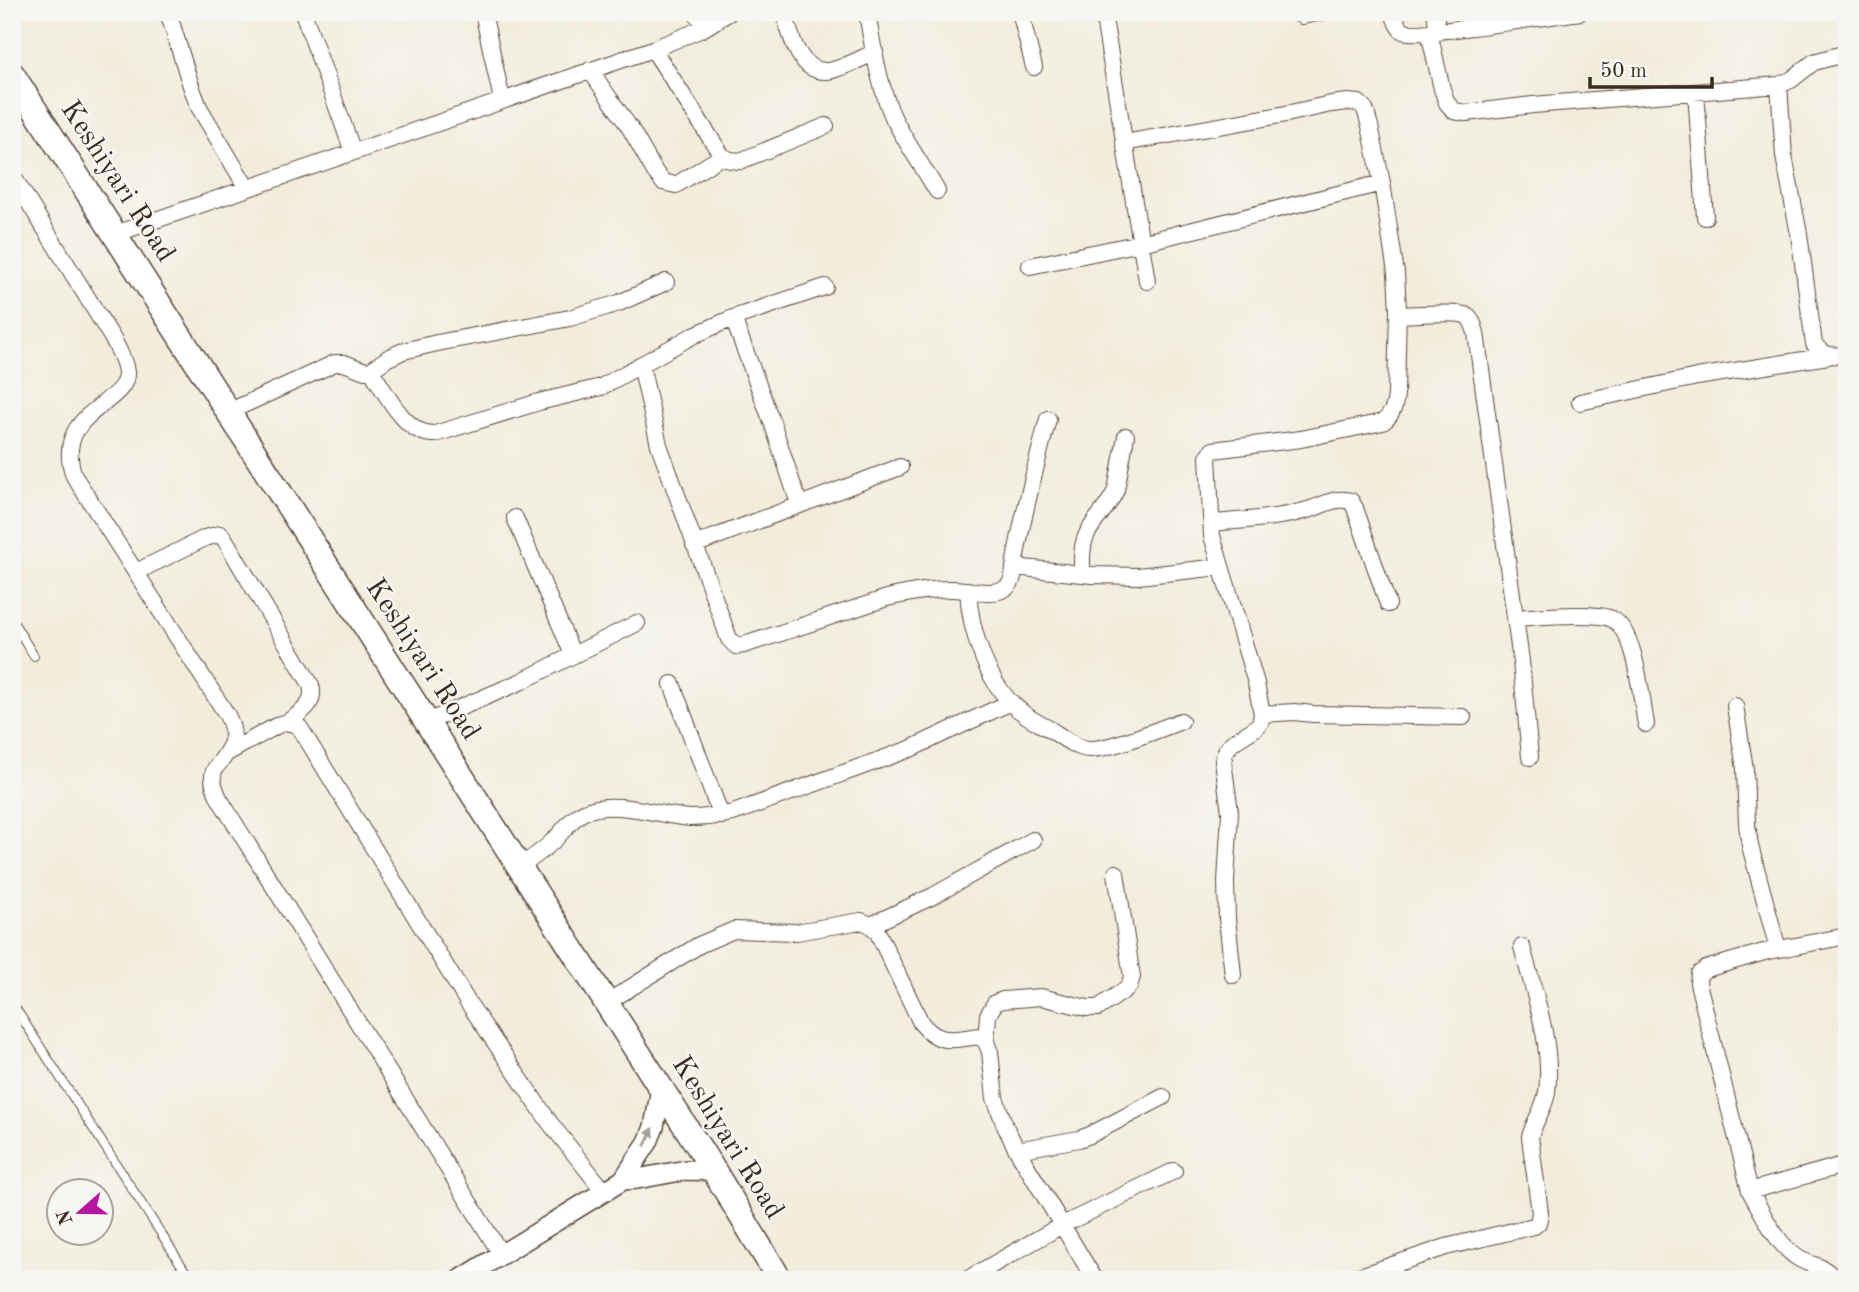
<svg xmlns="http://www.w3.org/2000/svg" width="1859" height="1292" font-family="'Old Standard TT',serif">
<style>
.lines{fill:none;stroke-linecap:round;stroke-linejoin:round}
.service-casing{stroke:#56473a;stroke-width:10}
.minor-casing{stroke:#56473a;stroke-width:18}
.tertiary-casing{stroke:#56473a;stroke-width:22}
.primary-casing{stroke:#56473a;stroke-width:27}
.service{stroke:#fff;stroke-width:8}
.minor{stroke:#fff;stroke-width:16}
.tertiary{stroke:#fff;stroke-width:19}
.primary{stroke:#fff;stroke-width:24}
.oneway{fill:#a79f9a}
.labels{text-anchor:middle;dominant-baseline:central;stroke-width:5;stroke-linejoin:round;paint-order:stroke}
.street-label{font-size:28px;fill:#3b2a1e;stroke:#f6f6f2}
</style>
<rect width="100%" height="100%" fill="#f6f6f2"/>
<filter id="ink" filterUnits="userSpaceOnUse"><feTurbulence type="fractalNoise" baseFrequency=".0143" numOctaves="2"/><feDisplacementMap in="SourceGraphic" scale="14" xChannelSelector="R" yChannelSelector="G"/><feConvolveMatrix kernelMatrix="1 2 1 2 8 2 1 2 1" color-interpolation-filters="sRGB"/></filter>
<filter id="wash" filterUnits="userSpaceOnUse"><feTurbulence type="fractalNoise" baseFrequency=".00686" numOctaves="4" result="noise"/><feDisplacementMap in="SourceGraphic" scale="28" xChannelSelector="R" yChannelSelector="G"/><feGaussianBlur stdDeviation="1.57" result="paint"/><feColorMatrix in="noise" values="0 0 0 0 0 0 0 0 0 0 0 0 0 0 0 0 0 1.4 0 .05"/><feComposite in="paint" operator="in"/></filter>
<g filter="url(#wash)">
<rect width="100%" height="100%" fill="#f2ecdb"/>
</g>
<g filter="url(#ink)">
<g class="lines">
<g class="service-casing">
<path id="service" d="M12 620 34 656
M12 1003 191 1280"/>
</g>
<g class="minor-casing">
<path id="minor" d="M168 12 191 86 199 107 247 188
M303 12 353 152
M483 12 502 100
M694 12 707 25
M784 12C790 33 798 73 827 71 840 70 862 58 875 52
M867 12C872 45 880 90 894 119 907 144 923 167 937 191
M1020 12 1034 67
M1103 12 1147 281
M1296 12 1302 16 1322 12
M1393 12C1395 18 1397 27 1403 31 1413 38 1557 15 1580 12
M1435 12 1438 32
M1429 32 1442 89 1447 103 1454 111 1466 113 1533 105 1779 85 1791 80 1814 62 1847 53
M653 49 722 156 730 160 740 161 826 126
M590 70 630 128 655 172 663 182 676 185 722 156
M1779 85 1784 156 1799 234 1814 344C1824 356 1832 357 1847 354
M1696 92 1705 217
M1124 143 1286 114 1331 104 1348 102 1359 103 1365 109 1370 126 1382 183 1396 273 1398 310 1396 394C1395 406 1393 414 1383 422L1301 439 1213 450 1208 457 1212 536 1256 683 1262 714 1260 723 1254 729 1232 743 1226 750 1223 761 1230 812 1226 882 1227 918 1233 975
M12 175 114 341C119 351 125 361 126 372 129 405 51 411 74 476L227 715C237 736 234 743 221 761 217 765 213 770 213 776 212 783 216 791 219 798L501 1254
M115 234 653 49 702 29 730 12
M1030 266 1141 243 1382 183
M1398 315C1412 315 1453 311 1465 315 1472 318 1474 326 1476 333L1521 661 1530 757
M733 318 773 425 799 504
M641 365 659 445 724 625 729 639 736 646 744 645 887 598C908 593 929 589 951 589 966 589 992 596 1004 589 1014 585 1014 570 1015 561 1023 513 1036 466 1048 419
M371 370C385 392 406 436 435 434L539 402 601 387 694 335 733 318 825 287
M1580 402 1697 377 1828 356
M228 412 335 363H344L365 371 371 370 388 358 403 351 437 343 570 318 619 303 666 282
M515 518 573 655
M1211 523C1246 520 1281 519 1314 508 1326 503 1338 497 1351 501L1355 508 1388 604
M694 545 900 467
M1014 567 1092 575 1138 576 1220 567
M136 572 205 538 220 534 224 538 311 685C316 705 302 711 288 722
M1082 574C1082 561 1081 546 1087 534 1095 518 1109 507 1116 490L1126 436
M968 590C970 632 988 688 1023 713 1032 720 1042 725 1051 730 1062 737 1075 748 1089 749 1109 750 1160 729 1181 721
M1515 618C1537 617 1594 611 1612 619 1636 631 1641 698 1646 724
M672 684 721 816
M1735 706 1745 769 1747 824 1750 846 1778 949
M1262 714 1294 712 1313 714 1463 717
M427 722 520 682 637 623
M227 753 280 724C289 722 293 722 300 728L467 1001 550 1123 604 1191
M519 867C531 859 543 851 553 841 564 831 571 818 584 812 613 798 660 816 690 818 705 818 719 816 733 813L910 749 1011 702
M871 925 933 896 1033 840
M606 1003 699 945 734 930 796 932 861 921 871 925 878 933 921 1023C940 1046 953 1039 980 1036L986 1042 990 1052 995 1098 1005 1126 1017 1150 1095 1280
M986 1042 988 1015 995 1003 1003 1000 1041 997 1087 1008H1098L1122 992 1129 986 1132 977 1116 873
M1017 1150 1079 1139 1090 1135 1163 1097
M1750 1191 1847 1164
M966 1280 1062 1225 1174 1171
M1348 1280 1446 1247 1534 1226 1538 1223 1540 1213 1530 1137C1534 1121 1545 1108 1547 1092 1553 1044 1534 993 1522 947
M1835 1280C1824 1264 1812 1267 1798 1258 1777 1245 1762 1212 1750 1191L1698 983 1699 974 1706 969 1764 952 1847 936"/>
</g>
<g class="tertiary-casing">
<path id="tertiary" d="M623 1180 648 1142 654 1127 661 1089
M460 1280 623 1180 637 1179 686 1170 714 1171"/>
</g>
<g class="primary-casing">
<path id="primary" d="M12 74 714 1171 780 1280"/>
</g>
<use href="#service" class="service"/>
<use href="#minor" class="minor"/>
<use href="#tertiary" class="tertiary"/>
<use href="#primary" class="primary"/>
</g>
<defs><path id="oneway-solid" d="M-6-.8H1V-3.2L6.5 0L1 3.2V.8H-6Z" transform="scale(1.75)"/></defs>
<use class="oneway" href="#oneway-solid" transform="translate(649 1137) rotate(-65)"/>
</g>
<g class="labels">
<g class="street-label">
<text transform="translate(117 182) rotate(57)">Keshiyari Road</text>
<text transform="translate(422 660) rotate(57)">Keshiyari Road</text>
<text transform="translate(727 1138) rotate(58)">Keshiyari Road</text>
</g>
</g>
<rect width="1859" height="1292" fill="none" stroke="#f6f6f2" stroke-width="42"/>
<g transform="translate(80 1212) rotate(250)"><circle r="33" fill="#f6f6f2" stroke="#aba49d" stroke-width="2"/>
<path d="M0-5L12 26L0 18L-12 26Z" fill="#b5179e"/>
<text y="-10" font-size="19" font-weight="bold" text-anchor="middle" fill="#3b2a1e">N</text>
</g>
<path d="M1590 77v10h122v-10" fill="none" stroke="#3b2a1e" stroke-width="3.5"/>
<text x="1600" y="77" font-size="21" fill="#3b2a1e" stroke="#f6f6f2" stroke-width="5" paint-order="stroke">50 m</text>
</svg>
